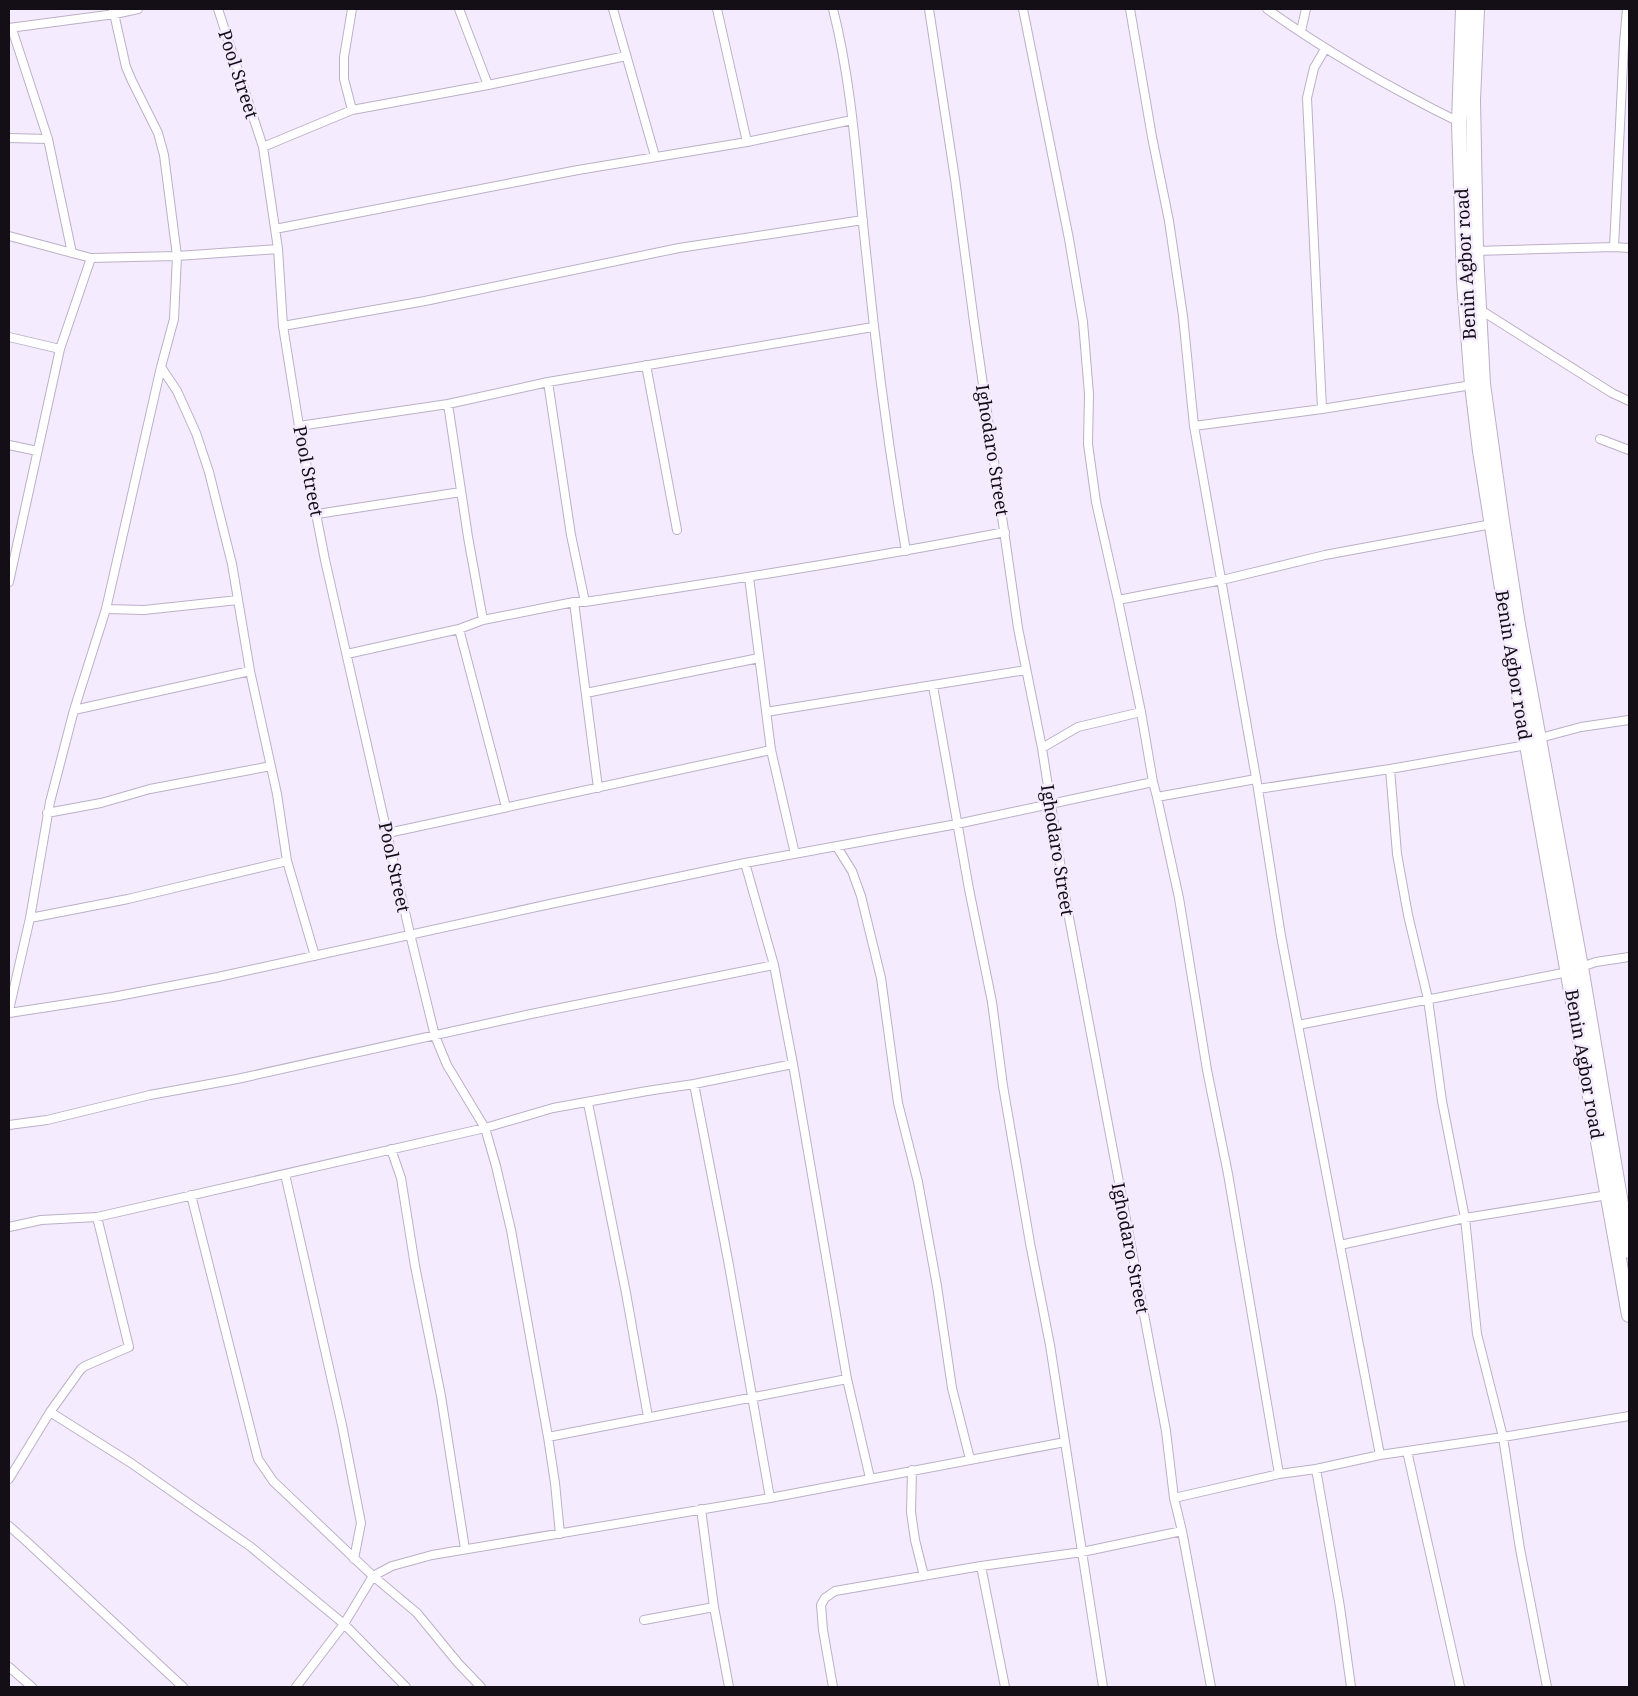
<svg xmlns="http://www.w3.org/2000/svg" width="1638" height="1696" font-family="'Noto Serif',serif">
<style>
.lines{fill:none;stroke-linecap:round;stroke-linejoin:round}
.minor-casing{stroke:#bbb0c7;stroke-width:10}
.trunk-casing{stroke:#bbb0c7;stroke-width:16}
.minor{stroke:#fff;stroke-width:8}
.trunk{stroke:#fff;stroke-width:14}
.labels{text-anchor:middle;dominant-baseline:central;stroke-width:5;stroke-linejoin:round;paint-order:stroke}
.street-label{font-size:18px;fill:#140f17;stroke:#f5ebfe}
</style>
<rect width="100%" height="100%" fill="#f5ebfe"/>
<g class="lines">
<g class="minor-casing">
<path id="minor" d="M218 9 263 147 278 249 283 326 299 426 325 560 410 934 435 1036 447 1065 485 1128 496 1166 511 1230 548 1437 555 1483 560 1534
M459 9 488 85
M613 9 655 156
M717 9 747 142
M833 9C853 88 857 171 866 252 876 352 889 452 906 551
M929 9 955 179 974 322 1018 628 1042 748 1067 907 1166 1431 1174 1498 1182 1531 1211 1687
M1023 9 1069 239 1083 322 1089 394 1088 444 1096 502 1118 600 1141 712 1153 782 1157 797 1179 898 1207 1070 1228 1174 1279 1474
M1130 9 1152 137 1169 221 1183 316 1194 426 1258 789 1281 936 1380 1455
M1267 9C1327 52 1392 89 1459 122
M9 28 115 14 138 9
M12 29 48 139 72 253
M1301 31 1306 9
M352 110 344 79V57L352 9
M9 138 48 139
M263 147 352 110 488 85 626 56
M275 229 578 170 747 142 852 120
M9 236 91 258 177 256 278 249
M1614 247 1624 43 1627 9
M1476 251 1614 247 1629 248
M1479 309 1612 393 1629 401
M283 326 425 301 679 248 863 220
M9 337 60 349
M646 365 677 530
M161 367 177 391 196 433 209 472 232 564 250 671 277 794 287 861 315 956
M548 382 571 535 585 602
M448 404 468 537 483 620
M1322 409 1307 98 1314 68 1325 49
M299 426 448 404 548 382 873 327
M1194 426 1322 409 1472 385
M1600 439 1629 450
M9 445 37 451
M317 514 461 492
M749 577 771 750 795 854
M9 582 60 349 91 258
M1118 600 1222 580 1325 555 1492 524
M574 602 598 788
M106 609 144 610 238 600
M459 629 506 807
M347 654 459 629 483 620 574 602H585C726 581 866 559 1005 532
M933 686 969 889 992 1002 1003 1086 1030 1243 1050 1345 1103 1687
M586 693 759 658
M74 710 250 671
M766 712 1026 670
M1540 738 1581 727 1629 720
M1042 748 1078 727 1141 712
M1390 769 1397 854 1408 915 1428 999 1442 1101 1465 1218 1477 1334 1503 1437 1520 1549 1547 1687
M1258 789 1390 769 1527 745
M1157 797 1256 779
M47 813 101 803 150 789 271 766
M388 833 771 750
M837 847 852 871 861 896 881 978 898 1103 918 1182 937 1286 952 1388 970 1459
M745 863 774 965 793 1064 847 1379 870 1478
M30 918 128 899 287 861
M1581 967 1596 962 1629 957
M9 1010 30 918 50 802 74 710 106 609 161 367 174 319 177 256 164 155 158 133 132 81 126 67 113 9
M9 1013 113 997 218 977 550 904 745 863 957 824 1153 782
M1298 1025 1568 972
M694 1084 728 1260 770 1498
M588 1103 626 1293 648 1417
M9 1125 47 1120 150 1095 237 1079 531 1014 774 965
M391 1149 401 1178 415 1266 441 1396 465 1549
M285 1174 342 1425 361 1523 354 1559
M191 1195 258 1459 273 1481 373 1576 417 1613 458 1663 481 1687
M9 1227 41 1220 97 1217 485 1128 553 1108 647 1091 694 1084 793 1064
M1340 1245 1465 1218 1608 1195
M50 1412 131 1463 251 1547 344 1624 406 1687
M548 1437 847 1379
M1407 1451 1460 1687
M1316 1469 1340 1607 1351 1687
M912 1470 911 1512 915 1540 924 1576
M9 1479 50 1412 81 1369 85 1366 129 1347 97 1217
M1174 1498 1279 1474 1316 1469 1380 1455 1503 1437 1629 1416
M701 1509 714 1607 729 1687
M9 1526 25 1540 183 1687
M981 1566 1005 1687
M644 1620 714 1607
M9 1667 32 1687
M296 1687 344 1624 373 1576 392 1566 432 1555 770 1498 1065 1442
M833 1687 823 1630 821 1605 825 1598 835 1591 981 1566 1082 1552 1182 1531"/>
</g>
<g class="trunk-casing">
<path id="trunk" d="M1463 9 1459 122 1464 282 1472 385 1480 451 1527 745 1629 1315
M1477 9 1473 100 1476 251 1483 384 1502 521 1518 625 1581 967 1629 1251"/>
</g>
<use href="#minor" class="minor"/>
<use href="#trunk" class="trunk"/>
</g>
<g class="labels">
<g class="street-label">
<text transform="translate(239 74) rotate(72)">Pool Street</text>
<text transform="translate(1465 264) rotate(-93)">Benin Agbor road</text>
<text transform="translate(993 450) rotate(81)">Ighodaro Street</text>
<text transform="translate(309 471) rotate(79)">Pool Street</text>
<text transform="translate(1514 665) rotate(81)">Benin Agbor road</text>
<text transform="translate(1058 850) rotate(81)">Ighodaro Street</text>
<text transform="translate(395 867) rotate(78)">Pool Street</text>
<text transform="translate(1585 1064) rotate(80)">Benin Agbor road</text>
<text transform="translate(1131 1248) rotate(79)">Ighodaro Street</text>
</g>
</g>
<rect width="1638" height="1696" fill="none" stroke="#140f17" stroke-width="20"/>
</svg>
